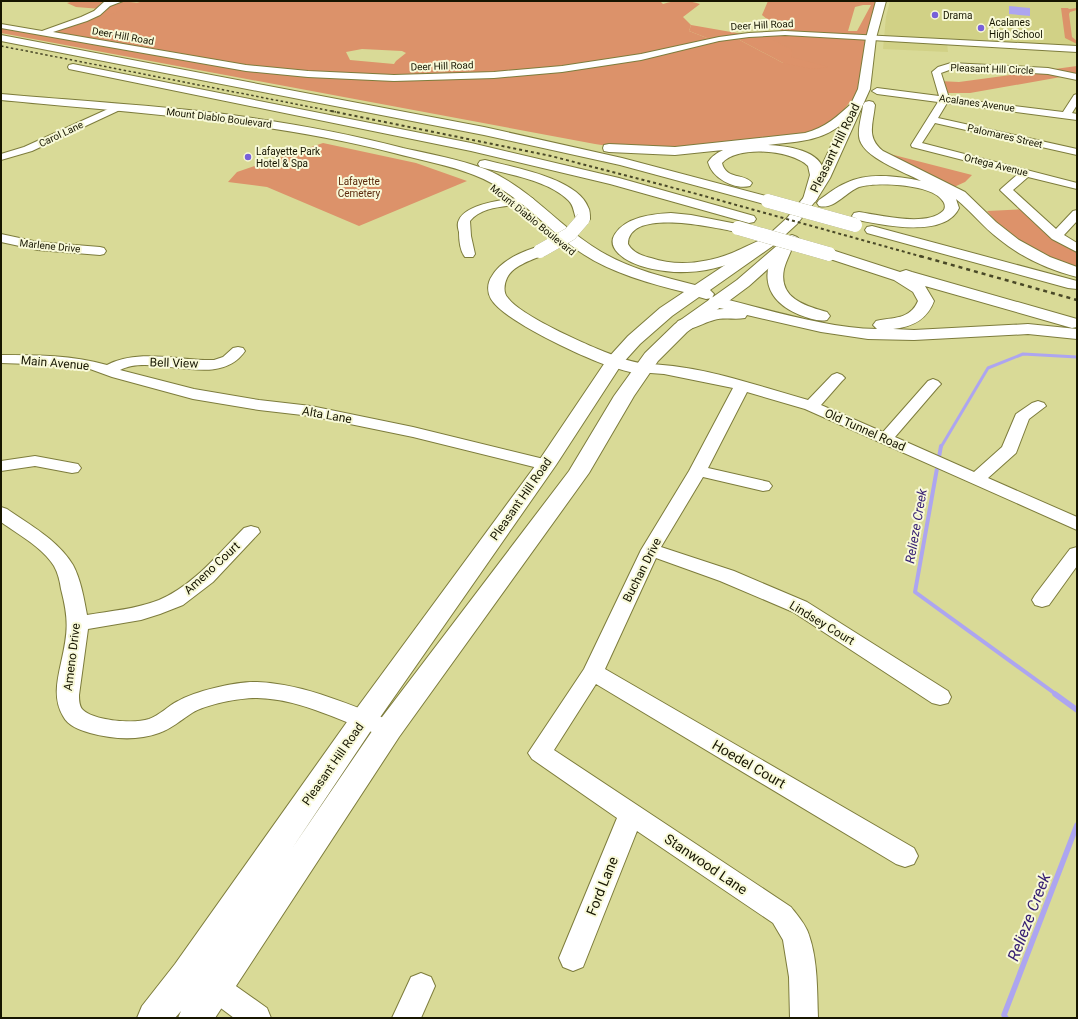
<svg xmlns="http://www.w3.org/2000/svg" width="1078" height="1019" font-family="Roboto,sans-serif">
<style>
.built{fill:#d1d186}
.green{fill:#dc926a;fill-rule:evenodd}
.forest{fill:#dd926a}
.water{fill:#ada5f0}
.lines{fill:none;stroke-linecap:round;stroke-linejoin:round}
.stream-far2{stroke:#ada5f0;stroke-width:3}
.stream-far1{stroke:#ada5f0;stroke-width:4}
.stream{stroke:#ada5f0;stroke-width:5.5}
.minor-casing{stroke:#7d7c3c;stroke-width:2}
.major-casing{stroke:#7d7c3c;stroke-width:2}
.highway-casing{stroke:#7d7c3c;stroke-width:2}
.minor{fill:#fff;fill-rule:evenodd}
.major{fill:#fff;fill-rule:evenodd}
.highway{fill:#fff;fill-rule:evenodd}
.rail-far2{stroke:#494827;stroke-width:1.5;stroke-dasharray:2.5 2.5;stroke-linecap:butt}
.rail-far1{stroke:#494827;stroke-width:2;stroke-dasharray:3 3;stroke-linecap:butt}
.rail{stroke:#494827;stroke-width:2.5;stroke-dasharray:4 4;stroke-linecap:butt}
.highway-bridge-casing{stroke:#7d7c3c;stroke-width:14;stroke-linecap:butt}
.highway-bridge{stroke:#fff;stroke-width:14}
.poi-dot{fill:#7860da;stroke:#f8f9d8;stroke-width:1.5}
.labels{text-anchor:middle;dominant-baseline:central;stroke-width:4;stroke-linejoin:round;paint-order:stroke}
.far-poi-label{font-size:10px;fill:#161500;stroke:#f8f9d8;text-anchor:start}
.far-street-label{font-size:10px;fill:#161500;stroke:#f8f9d8}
.far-park-label{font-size:10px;fill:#5b2b0d;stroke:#f8f9d8}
.street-label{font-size:12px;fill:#161500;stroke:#f8f9d8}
.water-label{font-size:13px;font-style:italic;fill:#341d72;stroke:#f8f9d8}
.near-street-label{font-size:14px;fill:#161500;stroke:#f8f9d8}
.near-water-label{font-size:16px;font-style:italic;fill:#341d72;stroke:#f8f9d8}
</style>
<rect width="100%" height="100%" fill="#d9da97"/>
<path class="built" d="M890 1H1077V49L947 43 948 52 883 49 886 17Z"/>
<path class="green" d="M74 1H119L101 9 76 7 67 3Z
M143 1H660L663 4C674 0 689 0 700 4L683 17 691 25 689 31 707 38 719 39 734 37 783 63 791 57 749 35 784 33 762 15 768 1H881L864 89 849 103 836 120 813 133 688 148 608 146 595 144 1 33V26L43 33ZM863 5H871L857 31H848L855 7ZM362 49 402 51 406 53 396 61 394 64 350 60 346 52Z
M1061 8H1068L1069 9 1077 8V10L1070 12 1069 14 1072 37 1077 41V44L1065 38Z
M1077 66V77L1072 75 970 93H944L939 81 959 82Z
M323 143 416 163 467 181 359 226 267 187 228 182 237 172Z"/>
<path class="forest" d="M119 1 140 3 106 16 84 19Z
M691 25 771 39 792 50 791 57 828 67 813 69 783 63 734 37 719 39 707 38 689 31Z
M886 153 972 175 965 182 954 187Z
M1026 209 1077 248V270L1041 256 1000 226 987 211Z"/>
<path class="water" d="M1009 6 1030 8V16L1009 14Z"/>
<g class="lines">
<path class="stream-far2" d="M941 447 988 368 1023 354 1077 357"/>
<path class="stream-far1" d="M941 446 915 592 1057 695"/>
<path class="stream" d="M1055 694 1077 710
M1006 1018 1004 1015 1077 825"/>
<g class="minor-casing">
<path id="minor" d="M110 1H123L110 6 100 15 87 21 53 32 246 65 308 71 394 75 494 72 562 66 641 54 719 37 749 33 785 31 1077 46V52L785 35 749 37 719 41 641 60 562 72 494 78 394 81 308 77 246 71 1 28V24L42 31 81 17 94 11 104 2Z
M951 63 1048 68 1077 74V80L1048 74 966 69H952L941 73 949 98 1063 112 1074 95 1077 94V105L1072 113 1077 114V120L947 103 938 118 1077 149V155L935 123 922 143 1077 183V189L1028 177 1013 190 1056 229 1073 211 1077 210V221L1064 235 1077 243V252L1052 239 1002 192 1000 190 1002 188 1018 174 912 147 911 145 938 102 877 94 872 91 877 88 939 96 932 72 938 67Z
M119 104 124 107 122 109 32 151 1 160V154L24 147Z
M528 197 532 198 534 200 532 202C513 207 483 204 470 221L471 236 475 254 473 257H465C460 251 459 240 459 232 458 229 457 223 459 220 467 202 511 199 528 197Z
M1 234 38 242 100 247 104 248 106 251 104 254 100 255 38 250 1 242Z
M238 347 243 348 245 351C218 391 154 352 120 370L194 389 259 400 311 406 413 427 552 461 555 465 552 469 546 470 413 437 311 416 259 410 193 399 112 377 90 369 60 365 1 363V355C37 355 72 355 107 365 139 348 180 361 214 360L223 357 233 348Z
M642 364C698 364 754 385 808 400L832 375 837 373 842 375 845 378 842 381 821 405 883 432 928 381 933 379 938 381 941 384 938 387 895 437 974 472 1002 447 1016 414 1032 403 1038 401 1044 403 1046 406 1029 419 1016 453 988 478 1077 517V530L805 409 747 392 708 468 769 482 772 486 769 490 763 491 703 477 661 547 734 571 807 602 948 691 951 697 948 703 940 705 932 703 793 612 720 581 656 558 605 669 914 848 918 856 914 864 905 867 896 864 596 684 554 750 791 907C798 916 806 925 809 935 818 961 817 992 818 1018H790L789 977 783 940 773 923 637 831 583 967 573 971 563 967 559 958 617 818 532 759 528 753 584 669 641 550 689 471 733 388 664 374 637 372 634 369 637 366Z
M35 456 78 464 81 468 78 472 72 473 35 466 1 471V461Z
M1 507 7 509C30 525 58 540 73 565 81 580 84 599 87 615 111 611 136 609 159 600 194 585 218 554 244 528L251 526 258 528 260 532 213 582 183 605 160 614 141 620 88 629 79 695C79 699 79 705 82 709 93 721 134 724 149 719 160 715 168 706 178 701 195 691 237 681 257 682 306 684 352 706 397 723L400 729 397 735 389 738C345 724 304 699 257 698 239 698 207 704 192 713 181 720 171 729 159 733 137 741 112 739 90 733 80 730 68 726 63 716 53 699 57 681 61 663 68 632 69 620 61 589 60 582 58 573 54 566 42 547 19 535 1 522Z
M1077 547V566L1049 605 1042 607 1035 605 1032 600 1035 595 1070 549Z
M208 971 226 979 267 1008 271 1018H234L206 997 198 993 194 984 198 975Z
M421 973 431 977 435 986 421 1018H392L411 977Z"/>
</g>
<g class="major-casing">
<path id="major" d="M876 1H886L876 38 870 89 830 178 817 199 797 224 774 245 710 290 714 294 712 298 706 299 699 297 672 316 640 344 621 365 556 465 374 726 293 847 379 721 569 471 614 396 645 353 675 324 737 280 787 237 792 235 797 237 800 240 797 243 749 286 687 332 658 361 634 396 589 473 399 737 215 1018H178L181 1011 175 1018H137L142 1006 175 964 354 712 538 462 608 358 628 336 660 308 684 292C648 283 611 273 580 252 544 227 516 191 474 175 449 165 420 160 394 153 265 120 133 113 1 100V94C78 101 156 105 232 115 290 123 346 133 403 148 430 154 458 159 485 169 527 186 555 222 592 246 623 267 659 276 695 285L764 239 787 218 804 197 816 178 858 89 866 38Z"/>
</g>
<g class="highway-casing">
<path id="highway" d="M1 35 484 127 622 158 773 198 775 201 773 204 768 205 620 165 484 135 1 41Z
M73 64 471 143 619 178 754 216 756 219 754 222 749 223 610 184 471 151 69 69 68 67 69 65Z
M857 100 861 102 863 104 861 106C829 141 812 140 768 145 786 146 824 150 824 175 824 182 819 192 817 199L815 202 810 203 805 202 803 199 810 175 808 166C792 150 738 145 722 163 726 180 745 173 752 183L750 186C734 190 712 178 708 162 712 156 717 153 723 150L675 155 609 152 604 151 603 148 604 145 609 144 675 147 805 133C825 128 838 116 853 102Z
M869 101 873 102 875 105C873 125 866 137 883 151L965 192 996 222 1019 240 1050 257 1077 267V277C1049 270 1021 257 999 239 983 227 971 211 956 199L959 208C945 239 880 225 854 219L852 216 854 213 859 212C879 215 927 227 943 211 946 208 945 203 942 200 930 184 877 182 859 187 846 192 834 210 819 206L817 203 819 200C828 194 836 187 846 183 868 172 898 176 921 181 905 172 860 157 859 136 858 127 862 115 863 105L865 102Z
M485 160C512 167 577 178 588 207 590 210 590 215 590 219L588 222 583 223 578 222C573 215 575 206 568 200 548 180 507 174 480 167L478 164 480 161Z
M671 213 691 215 737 224 739 227 737 230 732 231C712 227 628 208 628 244 632 252 642 256 651 258 677 267 707 263 732 253 744 248 756 241 769 237L774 239 777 242 774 245C746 258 719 271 687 272 667 273 632 268 618 253 612 247 611 240 615 234 626 217 652 214 671 213Z
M872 226 1077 281V289L1068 288 867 233 865 230 867 227Z
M785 241 790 243 793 246C790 254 786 261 784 269 778 298 805 306 827 312L830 316 827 320C818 322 809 318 800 315 765 301 758 273 780 243Z
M540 246 545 248 548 251 545 254C533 260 513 265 507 278 504 284 503 293 508 298 522 317 595 349 619 357 628 361 639 363 649 365L651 369 649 373 642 375C630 372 618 369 606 365 581 356 504 321 491 299 487 292 487 283 492 276 501 260 523 251 540 246Z
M829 249 900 272 906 270 912 272 1077 319V327L1072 328 925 286 934 301C927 320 912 327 893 329L914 330 1028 324 1077 329V339L1028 334 914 340 868 339 821 332 747 315 745 318C735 320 724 317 714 320 702 323 691 332 678 329L675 325 678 321 707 310 724 309 710 306 708 302 710 298 716 297C767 309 825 328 877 329L873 325 876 321C893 317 910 320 918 301L913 292 894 280 824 257 821 254 824 251Z"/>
</g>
<use href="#minor" class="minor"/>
<use href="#major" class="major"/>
<use href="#highway" class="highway"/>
<path class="rail-far2" d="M1 46 336 112"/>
<path class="rail-far1" d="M331 111 551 156 697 194 923 257"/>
<path class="rail" d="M920 256 1077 300"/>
<g class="highway-bridge-casing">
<path id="highway-bridge" d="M768 201 855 225
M738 228 829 254
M540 251 570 234 583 219"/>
</g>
<use href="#highway-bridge" class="highway-bridge"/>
</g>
<g class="poi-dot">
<circle cx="935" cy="15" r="4"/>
<circle cx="981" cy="28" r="4"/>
<circle cx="248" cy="157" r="4"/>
</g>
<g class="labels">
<g class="far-poi-label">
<text x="943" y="15">Drama</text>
<text x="989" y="22">Acalanes<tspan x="989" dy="12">High School</tspan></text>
<text x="256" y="151">Lafayette Park<tspan x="256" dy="12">Hotel &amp; Spa</tspan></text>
</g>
<g class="far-street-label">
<text transform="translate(762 25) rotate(-3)">Deer Hill Road</text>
<text transform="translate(123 36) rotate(10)">Deer Hill Road</text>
<text transform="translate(442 66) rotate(-2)">Deer Hill Road</text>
<text transform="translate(992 69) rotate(2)">Pleasant Hill Circle</text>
<text transform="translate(977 103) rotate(8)">Acalanes Avenue</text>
<text transform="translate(219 118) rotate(7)">Mount Diablo Boulevard</text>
<text transform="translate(61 134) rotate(-25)">Carol Lane</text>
<text transform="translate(1005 136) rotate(13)">Palomares Street</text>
<text transform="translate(996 165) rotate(14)">Ortega Avenue</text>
<text transform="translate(533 220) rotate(39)">Mount Diablo Boulevard</text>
<text transform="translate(50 246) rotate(6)">Marlene Drive</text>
</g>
<g class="far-park-label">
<text x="359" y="181">Lafayette<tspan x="359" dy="12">Cemetery</tspan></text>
</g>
<g class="street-label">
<text transform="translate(835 148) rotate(-64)">Pleasant Hill Road</text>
<text transform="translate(55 363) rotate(5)">Main Avenue</text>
<text transform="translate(174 363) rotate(2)">Bell View</text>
<text transform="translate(327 415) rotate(10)">Alta Lane</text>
<text transform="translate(865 430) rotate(24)">Old Tunnel Road</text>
<text transform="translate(521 499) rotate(-55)">Pleasant Hill Road</text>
<text transform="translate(212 568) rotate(-43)">Ameno Court</text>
<text transform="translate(642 570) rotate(-63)">Buchan Drive</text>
<text transform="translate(822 623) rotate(31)">Lindsey Court</text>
<text transform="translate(72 657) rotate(-83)">Ameno Drive</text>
<text transform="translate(333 764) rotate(-55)">Pleasant Hill Road</text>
</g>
<g class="water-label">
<text transform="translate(916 526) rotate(-80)">Relieze Creek</text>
</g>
<g class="near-street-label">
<text transform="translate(749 764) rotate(30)">Hoedel Court</text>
<text transform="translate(706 864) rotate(34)">Stanwood Lane</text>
<text transform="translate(602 886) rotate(-68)">Ford Lane</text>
</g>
<g class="near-water-label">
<text transform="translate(1029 917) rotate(-69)">Relieze Creek</text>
</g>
</g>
<rect width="1078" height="1019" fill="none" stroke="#161500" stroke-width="4"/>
</svg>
